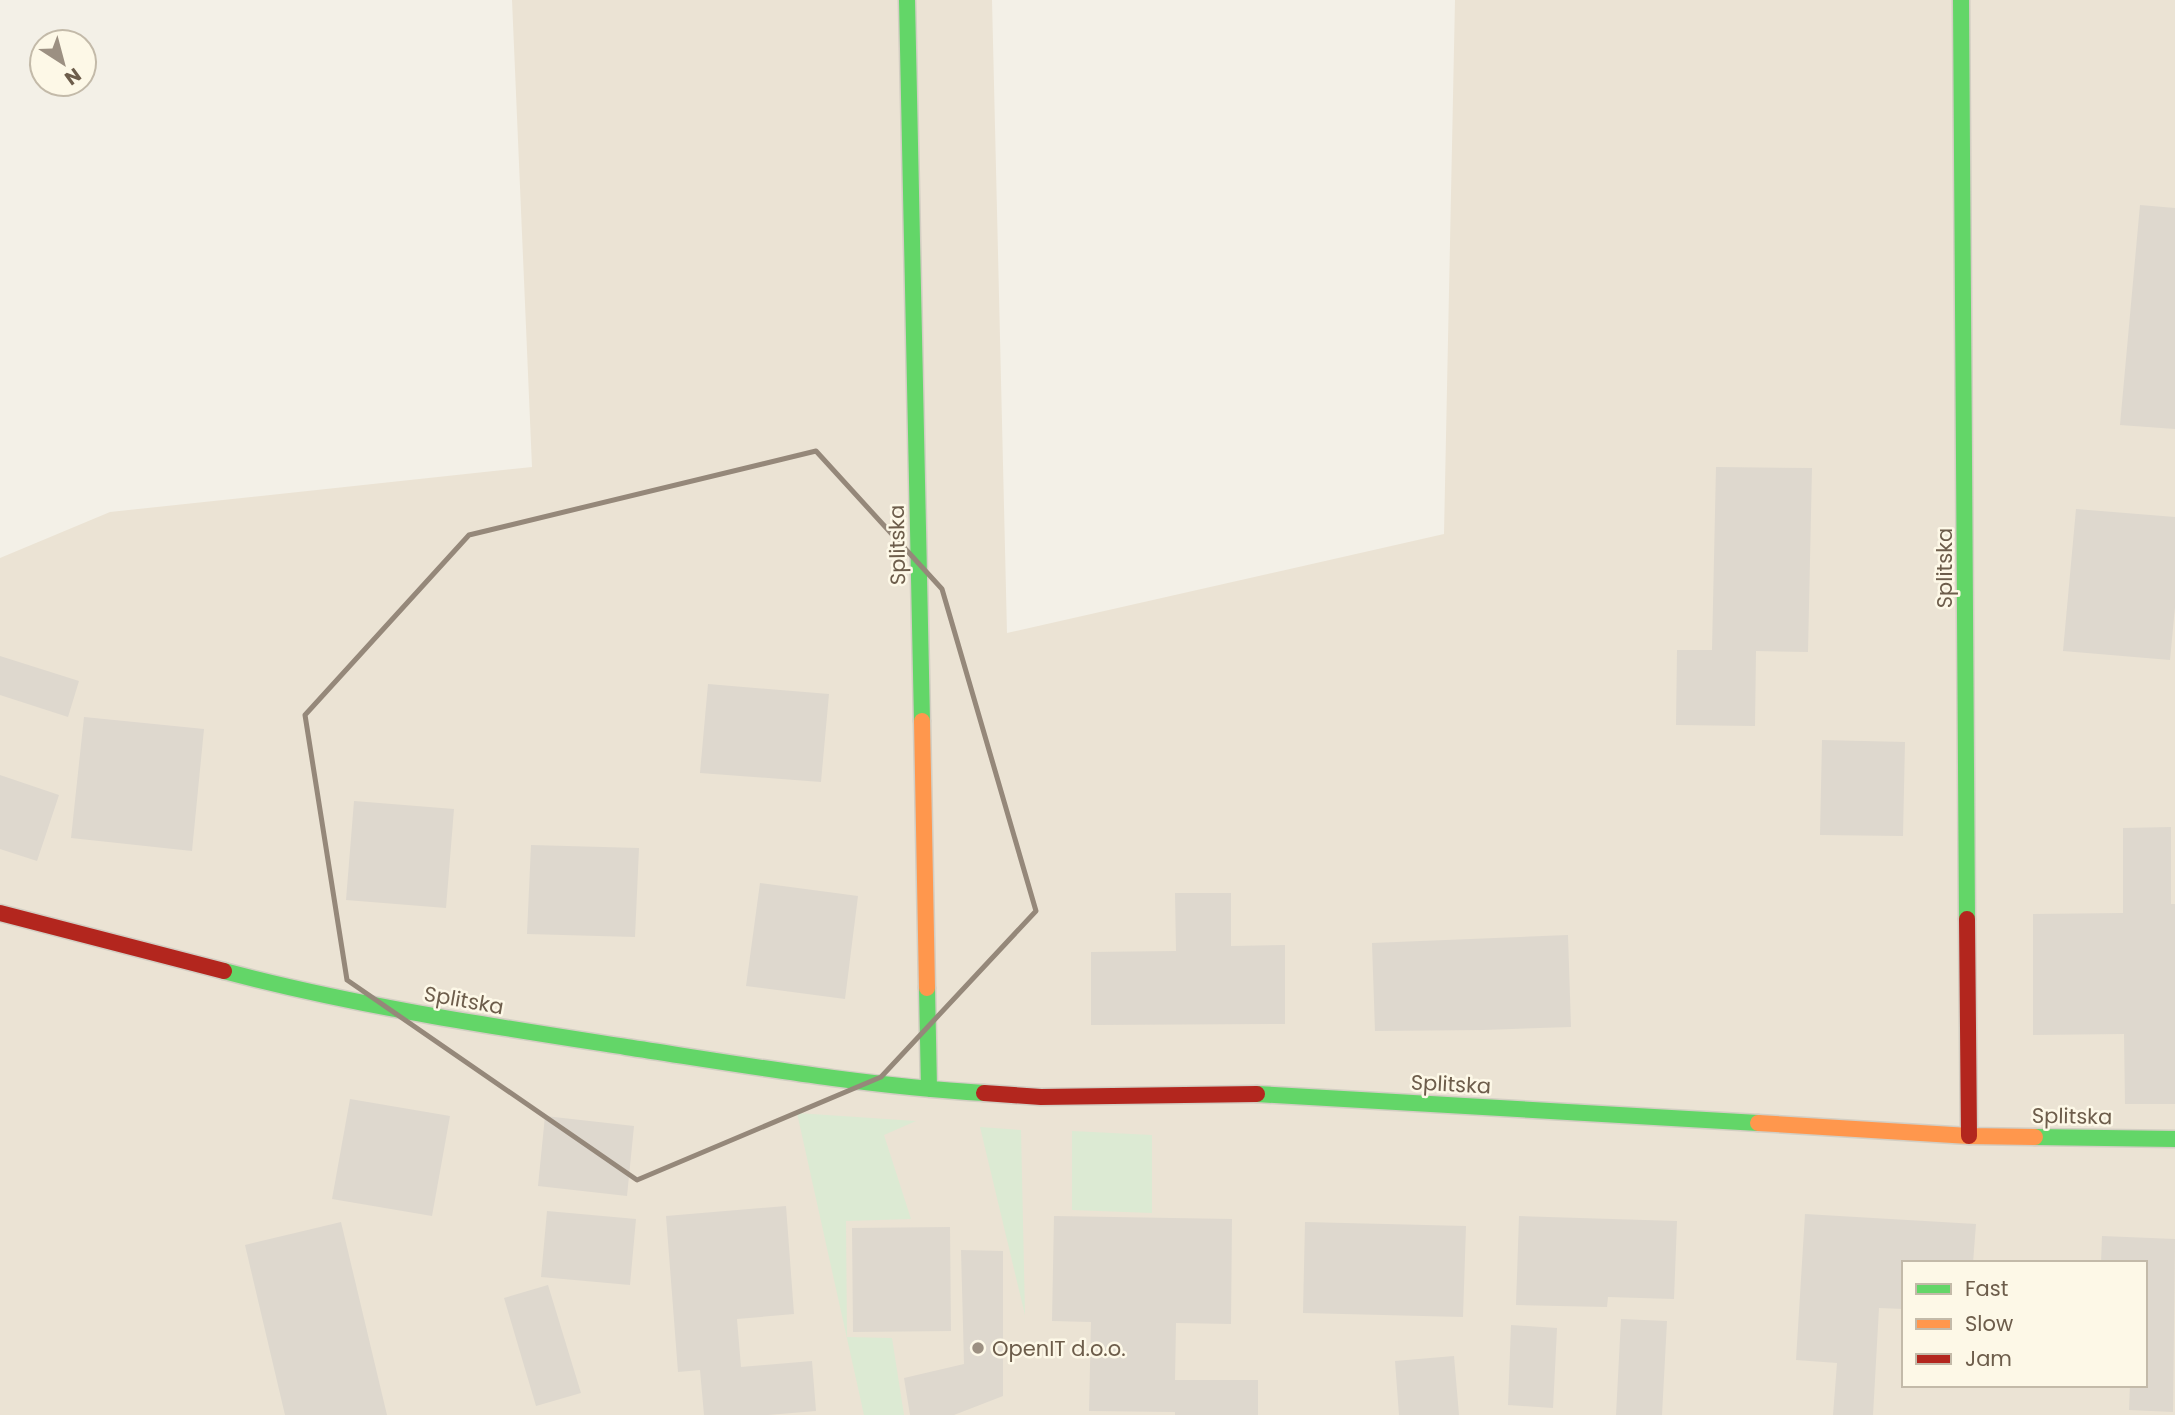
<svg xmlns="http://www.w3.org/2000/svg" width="2175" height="1415" font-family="Poppins,sans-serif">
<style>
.residential{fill:#ebe3d4;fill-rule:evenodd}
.green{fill:#dcead3}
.building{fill:#ded8ce}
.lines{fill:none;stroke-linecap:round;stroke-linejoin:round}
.fast-casing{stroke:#d3cec3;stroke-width:19}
.slow-casing{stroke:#d3cec3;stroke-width:19}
.jam-casing{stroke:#d3cec3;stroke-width:19}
.fast{stroke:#63d668;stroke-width:16}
.slow{stroke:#ff974d;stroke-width:16}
.jam{stroke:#b3261e;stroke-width:16}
.marked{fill:none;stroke:#95887a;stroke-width:5;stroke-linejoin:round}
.poi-dot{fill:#9c9082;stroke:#fdf8e7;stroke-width:2.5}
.labels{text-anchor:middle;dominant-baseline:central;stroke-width:5;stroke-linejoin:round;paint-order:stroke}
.street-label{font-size:21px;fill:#6d5d4b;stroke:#fdf8e7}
.poi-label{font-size:21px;fill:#6d5d4b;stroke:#fdf8e7;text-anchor:start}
</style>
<rect width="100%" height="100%" fill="#f3f0e7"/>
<path class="residential" d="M512 0H992L1007 633 1444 534 1455 0H2175V1415H0V558L110 512 532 467ZM1904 1263H2145V1385H1904Z"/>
<path class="green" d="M797 1113 916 1121 884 1135 911 1219 846 1221 847 1337 892 1338 904 1415H864Z
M980 1127 1021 1130 1025 1315Z
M1072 1131 1152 1135V1213L1072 1210Z"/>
<path class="building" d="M2140 205 2175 208V429L2120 425Z
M1716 467 1812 468 1808 652 1756 651 1755 726 1676 725 1677 650H1712Z
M2076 509 2175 517V607L2170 660 2063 651Z
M0 656 79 681 68 717 0 695Z
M708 684 829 694 821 782 700 773Z
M84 717 204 729 192 851 71 838Z
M1822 740 1905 742 1903 836 1820 835Z
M0 775 59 795 37 861 0 849Z
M354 801 454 809 446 908 346 900Z
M2171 827V904H2175V1104H2125L2124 1034 2033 1035V914L2123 913V828Z
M531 845 639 848 635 937 527 934Z
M760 883 858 896 845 999 746 986Z
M1175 893H1231V946L1285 945V1024L1091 1025V952L1176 951Z
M1568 935 1571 1027 1483 1030 1375 1031 1372 943Z
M350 1099 450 1116 432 1216 332 1199Z
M545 1116 634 1126 627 1196 538 1186Z
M786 1206 794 1314 737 1319 741 1367 812 1361 816 1411 768 1415H704L700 1370 678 1372 666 1216Z
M547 1211 636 1219 630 1285 541 1277Z
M1805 1214 1976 1224 1973 1263H1904V1309L1879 1308 1873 1415H1833L1837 1363 1796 1360Z
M1054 1216 1232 1219 1231 1324 1176 1323 1175 1380H1258V1415H1175V1412L1089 1411 1091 1322 1052 1321Z
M1519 1216 1677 1221 1674 1299 1608 1297 1607 1307 1516 1305Z
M341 1222 387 1415H285L245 1245Z
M1305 1222 1466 1226 1463 1317 1303 1313Z
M950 1227 951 1331 853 1332 852 1228Z
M2102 1236 2175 1239 2173 1412 2129 1410 2130 1385H2145V1263H2101Z
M961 1250 1003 1251V1396L954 1415H910L904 1378 964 1364Z
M548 1285 581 1393 536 1406 504 1298Z
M1621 1319 1667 1321 1662 1415H1616Z
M1511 1325 1557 1328 1553 1408 1508 1405Z
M1454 1356 1459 1415H1399L1395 1361Z"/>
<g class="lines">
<g class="fast-casing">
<path id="fast" d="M907 0 922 721
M1961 0 1967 919
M224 971C356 1006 491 1026 626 1047 744 1065 864 1086 984 1093
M927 988 929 1089
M1257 1094 1758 1123
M2035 1137 2175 1139"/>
</g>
<g class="slow-casing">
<path id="slow" d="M922 721 927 988
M1758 1123 1969 1136 2035 1137"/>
</g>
<g class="jam-casing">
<path id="jam" d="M0 913 224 971
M1967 919 1969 1136
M984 1093 1041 1097 1257 1094"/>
</g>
<use href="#fast" class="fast"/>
<use href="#slow" class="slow"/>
<use href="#jam" class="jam"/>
</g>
<path class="marked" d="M816 451 942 589 1036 911 881 1077 637 1180 347 980 305 715 469 535Z"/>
<circle class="poi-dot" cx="978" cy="1348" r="7"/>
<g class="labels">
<g class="street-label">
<text transform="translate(897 545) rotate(-91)">Splitska</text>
<text transform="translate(1944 568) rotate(-90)">Splitska</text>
<text transform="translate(464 1000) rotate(10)">Splitska</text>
<text transform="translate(1451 1084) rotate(3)">Splitska</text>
<text transform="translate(2072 1116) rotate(1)">Splitska</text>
</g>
<g class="poi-label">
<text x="992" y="1348">OpenIT d.o.o.</text>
</g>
</g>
<rect x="1902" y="1261" width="245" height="126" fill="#fdf8e7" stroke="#c3baa9" stroke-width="2"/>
<rect x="1916" y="1284" width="35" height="10" fill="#63d668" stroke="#c3baa9" stroke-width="2"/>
<text x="1965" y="1296" font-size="21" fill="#6d5d4b">Fast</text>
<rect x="1916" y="1319" width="35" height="10" fill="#ff974d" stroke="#c3baa9" stroke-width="2"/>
<text x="1965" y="1331" font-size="21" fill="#6d5d4b">Slow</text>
<rect x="1916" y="1354" width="35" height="10" fill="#b3261e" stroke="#c3baa9" stroke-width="2"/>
<text x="1965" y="1366" font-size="21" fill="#6d5d4b">Jam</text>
<g transform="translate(63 63) rotate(144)"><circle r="33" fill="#fdf8e7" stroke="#c3baa9" stroke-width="2"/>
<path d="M0-5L12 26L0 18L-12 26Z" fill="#9c9082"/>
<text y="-10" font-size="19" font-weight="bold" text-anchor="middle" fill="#6d5d4b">N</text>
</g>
</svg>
